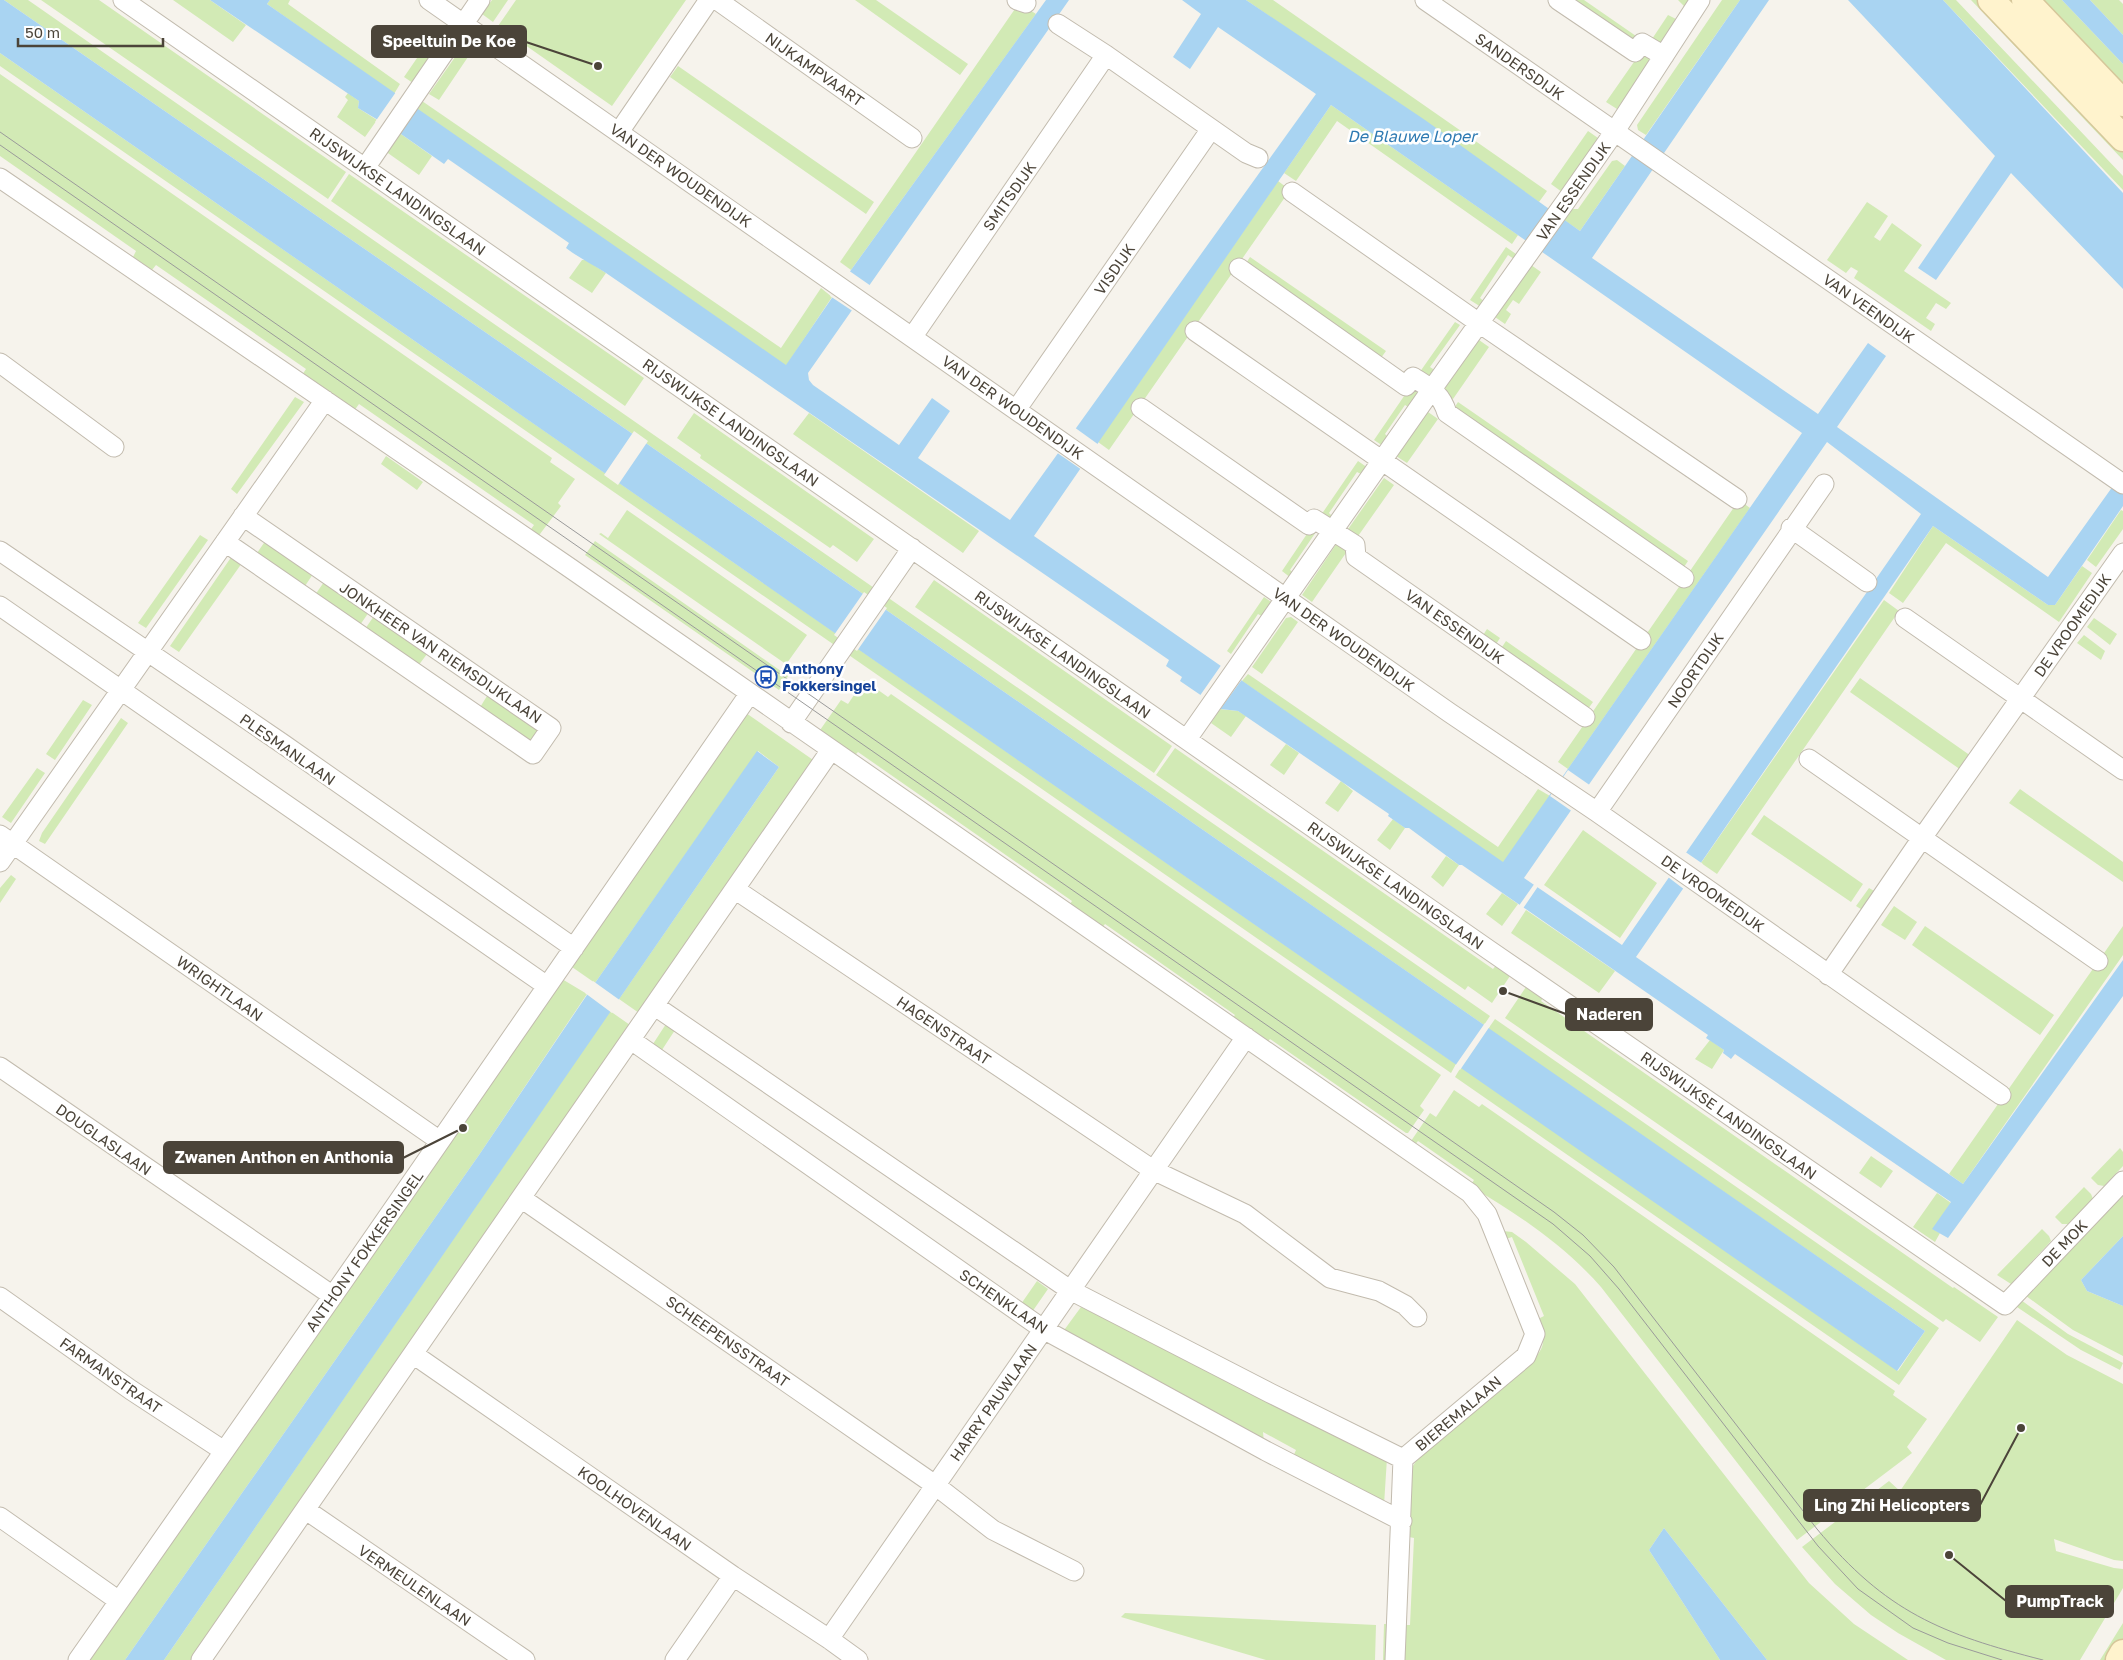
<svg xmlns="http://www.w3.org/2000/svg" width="2123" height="1660" font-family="'Golos Text',sans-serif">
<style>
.green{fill:#d2eab5}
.water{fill:#a9d4f2;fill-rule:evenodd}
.pier{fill:#f6f3ec}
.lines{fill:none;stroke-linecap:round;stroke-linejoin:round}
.street-casing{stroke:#c2bbae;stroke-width:21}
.secondary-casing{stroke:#d6c79b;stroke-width:29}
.street{stroke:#fff;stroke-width:19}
.secondary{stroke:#fff3cd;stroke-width:26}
.tram{stroke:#9a9a9a;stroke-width:1}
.labels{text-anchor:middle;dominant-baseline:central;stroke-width:5;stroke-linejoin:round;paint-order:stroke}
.street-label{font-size:15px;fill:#4b4439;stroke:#fff}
.transit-label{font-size:15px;font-weight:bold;fill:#164399;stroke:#fff;text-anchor:start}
.water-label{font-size:16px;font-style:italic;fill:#2e7ab2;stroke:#fff}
.leader{fill:none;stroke:#4b4439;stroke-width:2}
.callout-dot{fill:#4b4439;stroke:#fff;stroke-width:2}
.callout{fill:#4b4439;stroke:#4b4439;stroke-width:2}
.callout-label{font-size:16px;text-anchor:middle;font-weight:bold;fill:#fff}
</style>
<rect width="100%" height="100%" fill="#f6f3ec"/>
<path class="green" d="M4 0H28L1490 1016 1484 1025 640 439Z
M41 0H99L346 172 328 199Z
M173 0H210L246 25 233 42Z
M270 0H290L288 4 400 84 394 94 267 4Z
M492 0H508L493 22 482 14Z
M516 0H686L612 106 498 26Z
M855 0H876L968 64 960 75Z
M1246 0H1273L1547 191 1539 202Z
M1564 0H1584L1636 36 1629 45Z
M1678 0H1692L1659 49 1650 42 1668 15 1676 19 1684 6Z
M1722 0H1740L1646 135 1638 130 1637 125Z
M1943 0H1956L2123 176V190Z
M1971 0H1986L2123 144V160Z
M2033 0H2062L2123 64V95Z
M2090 0H2119L2123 4V35Z
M1019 3 1036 14 851 270 840 262Z
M439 26 447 31 413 83 404 77Z
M465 43 474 48 439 100 429 94Z
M1643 49 1654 56 1617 109 1606 102Z
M0 53 1456 1064 1451 1073 0 66Z
M678 66 874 202 866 214 670 77Z
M0 74 552 458 550 462 575 479 558 503 561 506 537 538 529 532 534 525 359 404 354 411 302 375 306 369 156 265 152 270 133 257 136 251 0 156Z
M348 93 359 101 358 108 377 120 365 137 337 117 348 100 345 97Z
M422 101 781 348 821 288 832 297 786 366 417 110Z
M1331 105 1518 235 1512 244 1337 121 1296 181 1284 173Z
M1588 131 1598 138 1562 192 1551 184Z
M398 132 432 156 419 175 385 151Z
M1617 160 1625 166 1580 231 1564 220 1571 209H1578L1612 161Z
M349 174 644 378 625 406 331 201Z
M1278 181 1290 190 1109 450 1098 442Z
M1867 202 1888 216 1874 237 1880 241 1892 223 1922 245 1904 271 1951 303 1946 309 1936 303 1926 318 1935 324 1931 331 1854 278 1858 271 1851 267 1846 273 1827 260Z
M1506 247 1516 254 1514 259 1508 255 1480 298 1485 302 1481 307 1470 300Z
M1250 257 1386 351 1378 362 1243 268Z
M582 260H586L606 273 592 293 569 278Z
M1531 265 1541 272 1519 304 1513 300 1506 310 1511 314 1505 324 1495 317Z
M1455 322 1460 325 1430 367 1436 371 1427 384 1417 376Z
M1479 340 1489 347 1453 399 1442 392Z
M1413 383 1423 390 1410 408 1405 405 1385 434 1389 438 1383 446 1374 440Z
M295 397 304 402 237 494 231 489Z
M1458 402 1688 561 1680 573 1451 413Z
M1428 412 1438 419 1407 463 1396 456Z
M694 413 874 539 857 562 833 545 830 548 700 458 701 455 677 438Z
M809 413 979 531 963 553 793 434Z
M386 456 423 482 417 490 381 464Z
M1358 461 1368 468 1363 475 1357 472 1329 513 1333 517 1328 524 1319 518Z
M1384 478 1394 485 1356 539 1346 532Z
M1739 500 1750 508 1568 769 1558 762Z
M627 510 807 635 787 663 793 669 599 534 601 533 608 538Z
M2121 510 2123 511V529L2096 567 2087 560Z
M1315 522 1318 529 1290 570 1294 573 1291 578 1282 571Z
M1933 526 2048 605H2055L2082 566 2092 573 2059 622 1946 543 1903 603 1889 593Z
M200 535 208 540 146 628 138 623Z
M266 540 313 574 305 586 257 553Z
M595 541 788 676 779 690 585 555Z
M1337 543 1348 550 1312 602 1302 595Z
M232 556 242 563 179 652 170 646Z
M934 580 1172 746 1154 773 915 607Z
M324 582 369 612 360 625 315 595Z
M1264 597 1274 604 1265 618 1258 614 1231 654 1227 651Z
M1884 600 1899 611 1717 874 1701 863Z
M374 616 427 654 418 666 365 629Z
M1291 617 1298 622 1262 674 1252 667 1286 618Z
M2094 618 2117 634 2110 645 2087 627Z
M1487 629 1500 638 1493 649 1480 640Z
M2084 635 2105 651 2101 660 2077 643Z
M1506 641 1593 702 1585 713 1498 653Z
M1248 674 1498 847 1538 789 1550 796 1503 863 1242 681Z
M1860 678 1971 756 1961 770 1850 692Z
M864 680 888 697 891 694 1441 1075 1420 1106 1424 1110 1408 1133H1406L1270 1039 1266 1044 1231 1020 1235 1015 1105 924 1101 929 1068 907 1072 901 858 752 853 757 818 733 841 700 848 704Z
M487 696 539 730 531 743 479 709Z
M83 700 92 705 55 760 46 754Z
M1220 709 1238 711 1246 716 1231 737 1211 723Z
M746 713 816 762 639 1013 619 999 779 767 758 751 595 983 572 967 571 964Z
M121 718 128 723 45 844 39 841 42 833Z
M1286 744 1299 753 1284 775 1270 765Z
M1175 748 1493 969 1498 963 1512 973 1492 1003 1468 986 1465 990 1156 775Z
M37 768 45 773 11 823 2 817Z
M1341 781 1353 791 1338 812 1325 803Z
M2020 789 2123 862V882L2009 803Z
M1764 815 1863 884 1851 902 1751 834Z
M1393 819 1405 828 1390 850 1377 840Z
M1583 830 1657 883 1620 938 1544 885Z
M1446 856 1459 865 1443 887 1431 877Z
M11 875 16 879 0 903V888Z
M1869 888 1876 892 1864 911 1856 906Z
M1502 893 1518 904 1502 926 1486 914Z
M1894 906 1917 922 1905 940 1881 925Z
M1526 910 1615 971 1599 993 1511 933Z
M1925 926 2054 1015 2040 1035 1912 945Z
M2123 926V955L1963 1184 1949 1174Z
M562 979 587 994 479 1155 125 1660H89L458 1127 464 1132 467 1127 461 1123Z
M1528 984 1545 995 1541 1001 1953 1288 1954 1287 1998 1317 1980 1342 1946 1319 1943 1322 1505 1018Z
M610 1011 630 1025 398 1365 192 1660H164Z
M1495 1019 1939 1328 1899 1385 1455 1077 1461 1067 1898 1371 1925 1331 1488 1029Z
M666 1024 675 1030 660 1053 651 1047Z
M1710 1040 1724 1050 1712 1069 1695 1059Z
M1454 1090 1479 1107 1482 1104 1895 1391 1893 1395 1927 1419 1907 1447 1912 1453 1797 1540 1601 1287C1564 1245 1518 1214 1470 1186L1474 1180 1418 1141 1413 1147 1409 1144 1430 1113 1436 1117Z
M2120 1148 2123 1152V1166L2104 1186 2098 1185 2091 1178Z
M1871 1156 1893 1171 1881 1188 1859 1173Z
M2084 1187 2091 1194 2093 1199 2068 1224H2062L2055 1217Z
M1937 1193 1951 1203 1933 1229 1940 1233 1935 1242 1913 1227Z
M2123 1194V1236L2081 1280 2087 1291 2123 1306V1356L2073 1330 2026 1296Z
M2042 1229 2049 1236 2051 1241 2011 1284 1997 1275Z
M1503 1231 1512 1232 1526 1242 1575 1284 1809 1583 1854 1624 1908 1660H1767L1664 1528 1649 1550 1720 1660H1403L1405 1625H1410L1414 1538 1409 1537 1411 1469 1422 1452 1528 1366C1545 1348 1547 1342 1538 1319L1544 1316 1512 1237 1506 1239Z
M1037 1281 1048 1289 1032 1312 1021 1304Z
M2021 1300 2068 1334 2123 1363 2120 1370 2081 1350 2017 1307Z
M1081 1307 1387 1458 1384 1505 1292 1459 1296 1450 1263 1432 1264 1443 1062 1333Z
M2017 1320 2067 1355 2123 1384V1561L2114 1560 2054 1539 2056 1551 2114 1568 2123 1569V1588L2080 1660H1946L1898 1633 1871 1615 1835 1584 1802 1547 1889 1481 1900 1491Z
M1125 1613 1376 1625 1375 1660H1266L1121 1617Z
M2123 1623V1645L2114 1660H2100Z
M1384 1624H1390L1389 1660H1383Z"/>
<path class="water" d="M0 0H4L640 439 1925 1331 1897 1371 0 53Z
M210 0H270L267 4 786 365 851 270 1046 0H1069L808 373 809 380 813 385 899 445 932 398 950 411 918 458 1010 520 1316 94 1218 27 1190 69 1173 57 1201 14 1182 0H1246L1425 120 1580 231 1740 0H1769L1592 258 1818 414 1868 343 1886 356 1837 427 2048 577 2123 472V506L2055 605H2048L1933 526 1636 957 1963 1184 2123 960V996L1948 1238 1932 1229 1951 1202 1735 1054 1731 1059 1723 1053 1724 1050 1706 1038 1708 1035 1462 865H1459L1409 828H1405L1388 816 1389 814 1238 711 1221 709 1180 681 1182 677 1166 666 1169 660 606 273C592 264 579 258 566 248L569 243 448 159 444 164 398 132 358 108 359 101ZM1331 105 1802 433 1503 862 1034 536ZM1827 442 1921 514 1622 945 1524 878Z
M1848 0H1943L2123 193V289L2011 173 1936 280 1918 268 1995 156Z
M2062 0H2090L2123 35V64Z
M757 751 779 767 164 1660H125L479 1155 595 983Z
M2123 1236V1306L2087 1291 2081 1280Z
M1664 1528 1767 1660H1720L1649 1550Z"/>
<path class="pier" d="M396 92 417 106 397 135 375 122Z
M848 270 871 286 854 312 830 296Z
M1074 427 1099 445 1082 470 1056 452Z
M634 431 648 441 618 485 604 475Z
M864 592 887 608 857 651 834 635Z
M1222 664 1243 678 1219 711 1199 697Z
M1568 770 1591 786 1573 812 1550 796Z
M1684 851 1703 864 1685 890 1668 877Z
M1535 883 1539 885 1522 910 1518 907Z
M593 981 621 1001 612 1013 585 993Z
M1485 1023 1490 1026 1460 1070 1455 1066Z"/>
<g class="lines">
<g class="street-casing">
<path id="street" d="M123 0 1489 950 2005 1305 2123 1181
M429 0 1450 713 1597 812 2001 1095
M717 0 912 138
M1017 0 1026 3
M1425 0 2123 484
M1558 0 1635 52 1642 43 1664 56
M1058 24 1106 55 1246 153 1258 158
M619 132 709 0
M365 168 480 0
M0 178 570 568 1470 1193 1487 1214 1535 1334 1526 1356 1403 1459 1395 1660
M1292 192 1479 323 1737 499
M1239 268 1406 386 1413 377C1430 388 1441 393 1447 413L1684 578
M1195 331 1641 640
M913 336 1106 55
M0 363 114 447
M1141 408 1309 525 1314 519 1355 545 1356 557 1585 717
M1016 410 1211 129
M1791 528 1867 582
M225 542 533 754 551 728 243 516
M0 551 283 744 574 948
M0 606 547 986
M1905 618 2123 770
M791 723 912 548
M1187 739 1432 389 1566 201 1615 131 1700 0
M1809 759 2098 961
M1597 812 1824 484
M0 835 440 1141
M0 862 325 400
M736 890 1153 1170 1245 1214 1330 1278 1379 1291 1405 1305 1417 1317
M1828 975 1922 838 2123 553
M655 1006 1070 1290 1270 1393 1403 1459
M631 1040 1043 1329 1266 1451 1402 1521
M0 1067 333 1296
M521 1198 935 1485 993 1530 1074 1571
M0 1297 131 1390 224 1451
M413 1354 733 1576 829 1639 858 1660
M306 1510 525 1660
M0 1517 119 1601
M829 1639 1246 1037
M78 1660 344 1280 750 693
M201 1660 831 750
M675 1660 733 1576"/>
</g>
<g class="secondary-casing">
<path id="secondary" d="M1991 0 2123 138
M2025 0 2123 103
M2119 1660 2123 1653"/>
</g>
<use href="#street" class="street"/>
<use href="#secondary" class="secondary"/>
<path class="tram" d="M0 132 1554 1212 1583 1235 1614 1267 1817 1529C1886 1612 1941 1634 2043 1660
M0 145 1553 1224 1590 1256 1619 1289 1818 1546 1858 1589 1913 1628 1948 1643 2002 1660"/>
</g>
<defs>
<g id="bus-ring" transform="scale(1.125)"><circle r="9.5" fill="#fff" stroke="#1a4fb4" stroke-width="1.5"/><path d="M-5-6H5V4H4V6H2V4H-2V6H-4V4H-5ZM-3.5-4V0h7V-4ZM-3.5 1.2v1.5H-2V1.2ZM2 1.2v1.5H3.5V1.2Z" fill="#1a4fb4"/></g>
</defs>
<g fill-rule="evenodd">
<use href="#bus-ring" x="766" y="677"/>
</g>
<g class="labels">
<g class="street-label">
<text transform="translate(1520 66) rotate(35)">SANDERSDIJK</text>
<text transform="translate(815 69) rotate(35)">NIJKAMPVAART</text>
<text transform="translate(681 175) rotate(35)">VAN DER WOUDENDIJK</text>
<text transform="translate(398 191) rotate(35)">RIJSWIJKSE LANDINGSLAAN</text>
<text transform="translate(1573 191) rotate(-55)">VAN ESSENDIJK</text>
<text transform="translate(1009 196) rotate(-55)">SMITSDIJK</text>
<text transform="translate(1114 269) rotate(-55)">VISDIJK</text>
<text transform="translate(1869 308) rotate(35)">VAN VEENDIJK</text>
<text transform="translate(1013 407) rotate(35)">VAN DER WOUDENDIJK</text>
<text transform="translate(731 422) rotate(35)">RIJSWIJKSE LANDINGSLAAN</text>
<text transform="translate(2072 625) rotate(-55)">DE VROOMEDIJK</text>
<text transform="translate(1455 626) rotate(35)">VAN ESSENDIJK</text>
<text transform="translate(1344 639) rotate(35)">VAN DER WOUDENDIJK</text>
<text transform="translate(441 652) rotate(34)">JONKHEER VAN RIEMSDIJKLAAN</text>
<text transform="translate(1063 654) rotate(35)">RIJSWIJKSE LANDINGSLAAN</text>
<text transform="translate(1695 670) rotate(-56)">NOORTDIJK</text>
<text transform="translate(288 749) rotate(35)">PLESMANLAAN</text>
<text transform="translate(1396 885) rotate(35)">RIJSWIJKSE LANDINGSLAAN</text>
<text transform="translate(1713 893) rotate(35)">DE VROOMEDIJK</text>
<text transform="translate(220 988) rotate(35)">WRIGHTLAAN</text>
<text transform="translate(944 1030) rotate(34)">HAGENSTRAAT</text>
<text transform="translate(1729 1115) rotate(35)">RIJSWIJKSE LANDINGSLAAN</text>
<text transform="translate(104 1139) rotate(35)">DOUGLASLAAN</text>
<text transform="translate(2064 1243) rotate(-46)">DE MOK</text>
<text transform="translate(364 1251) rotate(-55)">ANTHONY FOKKERSINGEL</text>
<text transform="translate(1004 1301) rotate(34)">SCHENKLAAN</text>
<text transform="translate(728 1341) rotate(35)">SCHEEPENSSTRAAT</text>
<text transform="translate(111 1375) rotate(35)">FARMANSTRAAT</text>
<text transform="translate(993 1402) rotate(-55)">HARRY PAUWLAAN</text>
<text transform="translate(1458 1413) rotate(-40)">BIEREMALAAN</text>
<text transform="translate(635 1508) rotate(35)">KOOLHOVENLAAN</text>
<text transform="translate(415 1585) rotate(34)">VERMEULENLAAN</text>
</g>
<g class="transit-label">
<text x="782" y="668">Anthony<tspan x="782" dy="17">Fokkersingel</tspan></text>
</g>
<g class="water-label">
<text x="1412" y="136">De Blauwe Loper</text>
</g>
</g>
<path class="leader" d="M598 66L526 42M1503 991L1566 1014M463 1128L403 1158M2021 1428L1980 1505M1949 1555L2006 1601"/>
<g class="callout-dot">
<circle cx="598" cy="66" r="5"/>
<circle cx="1503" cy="991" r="5"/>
<circle cx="463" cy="1128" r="5"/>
<circle cx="2021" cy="1428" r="5"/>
<circle cx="1949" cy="1555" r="5"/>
</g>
<g class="callout">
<rect x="372" y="26" width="154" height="31" rx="5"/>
<rect x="1566" y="999" width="86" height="31" rx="5"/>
<rect x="164" y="1142" width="239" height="31" rx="5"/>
<rect x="1804" y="1490" width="176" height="31" rx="5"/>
<rect x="2006" y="1586" width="107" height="31" rx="5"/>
</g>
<g class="callout-label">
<text x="449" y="47">Speeltuin De Koe</text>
<text x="1609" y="1020">Naderen</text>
<text x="284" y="1163">Zwanen Anthon en Anthonia</text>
<text x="1892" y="1511">Ling Zhi Helicopters</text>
<text x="2060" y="1607">PumpTrack</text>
</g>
<path d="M18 38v8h145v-8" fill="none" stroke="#4b4439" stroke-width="2.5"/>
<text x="25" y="38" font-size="15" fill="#4b4439" stroke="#ffffff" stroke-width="4" paint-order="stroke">50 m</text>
</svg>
